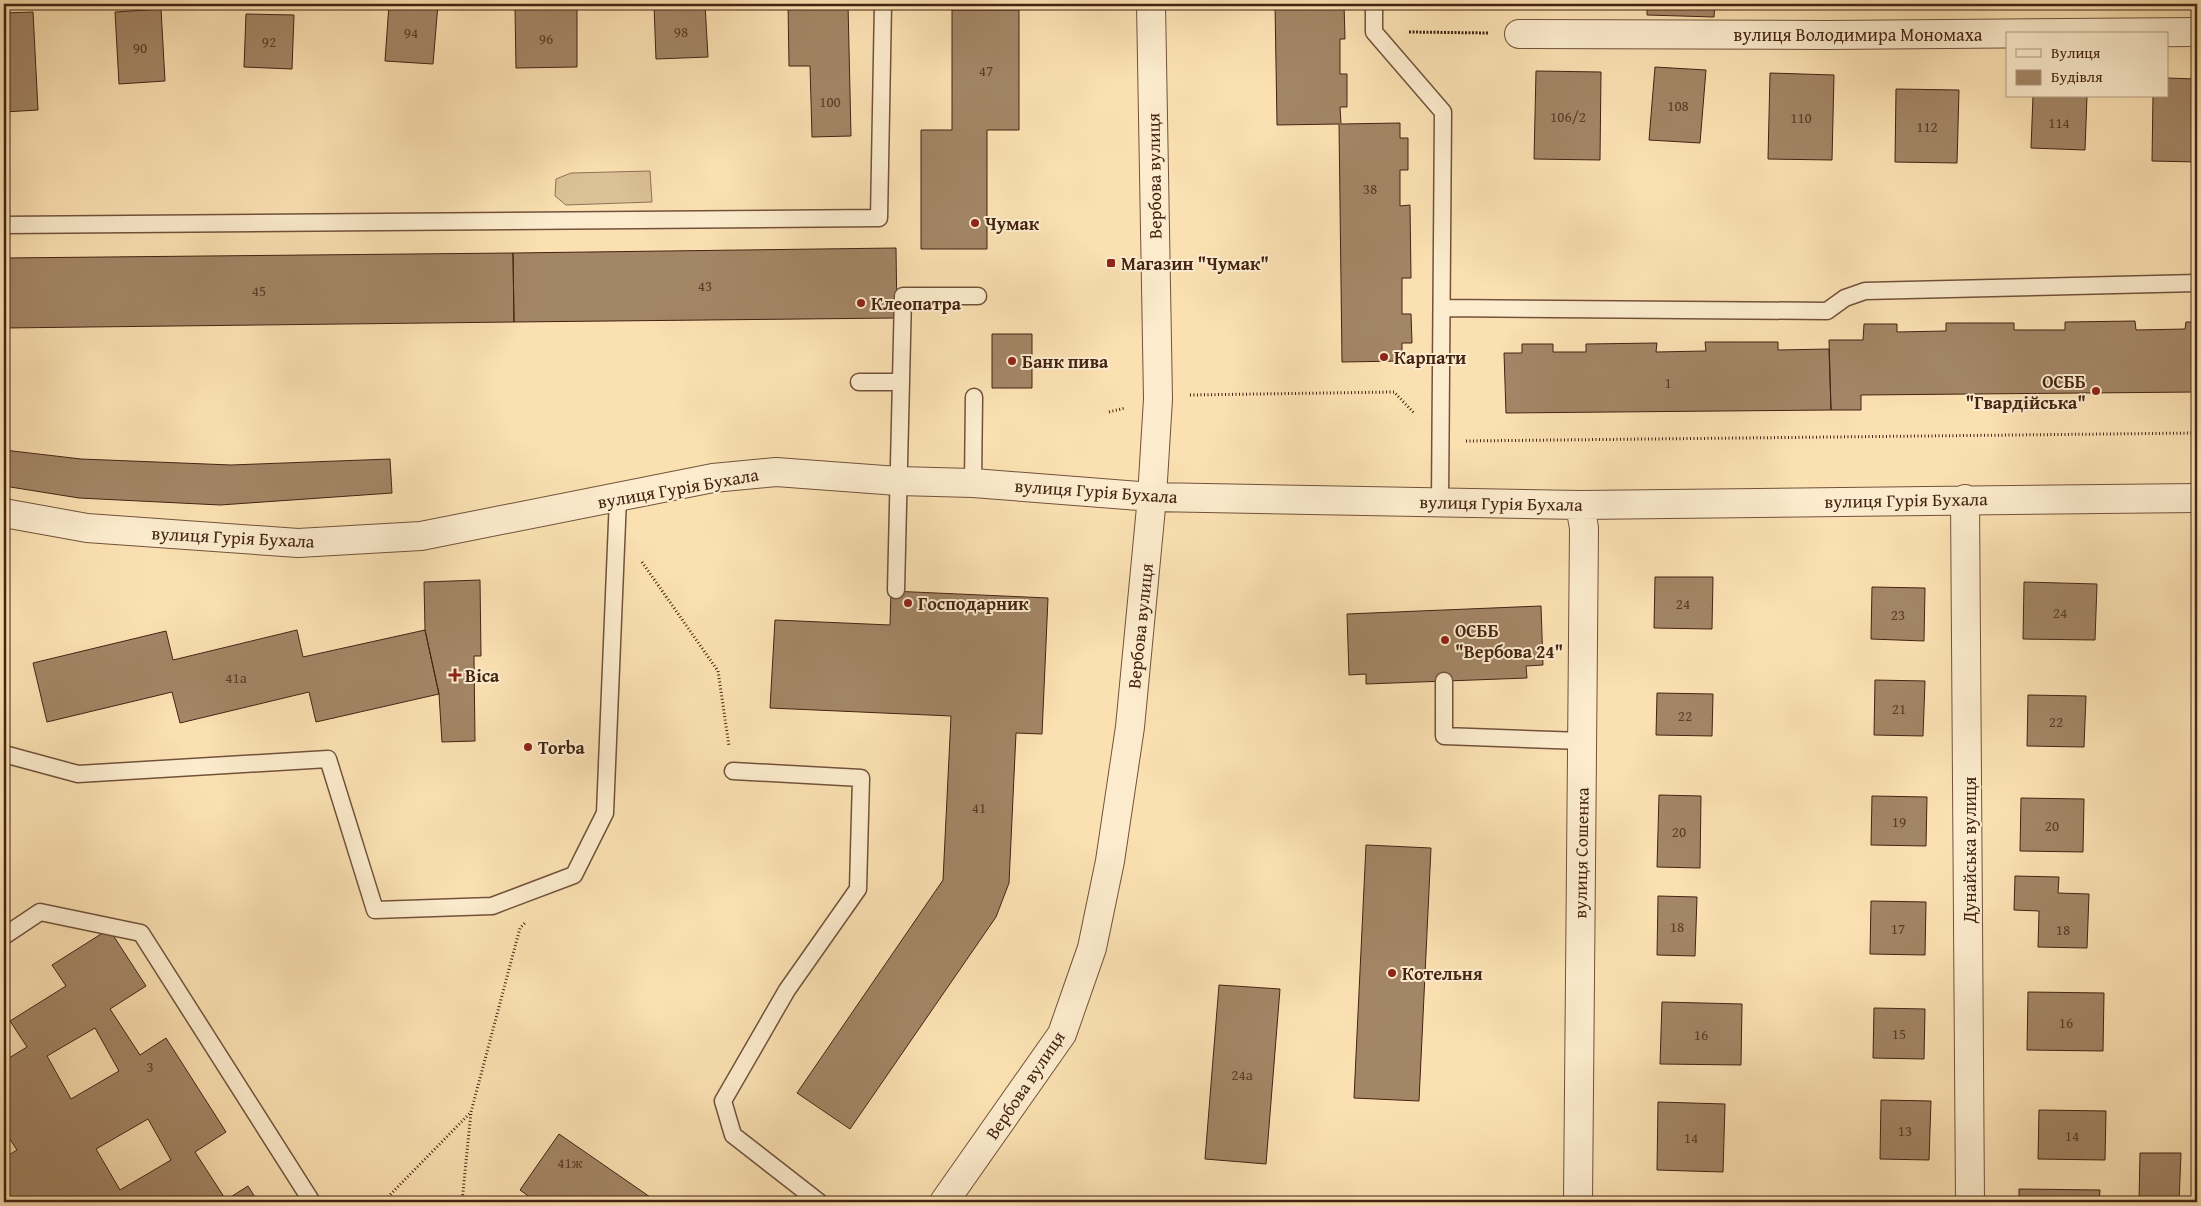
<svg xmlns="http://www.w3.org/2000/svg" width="2201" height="1206" font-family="'Gentium Book Plus',serif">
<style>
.green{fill:#dcc197;stroke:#907255}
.building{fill:#a38666;stroke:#442313;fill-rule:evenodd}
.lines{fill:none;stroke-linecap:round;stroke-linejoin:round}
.lane-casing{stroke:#72523b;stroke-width:19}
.street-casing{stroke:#72523b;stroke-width:30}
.path{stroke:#442313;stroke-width:3;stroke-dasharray:1 2.5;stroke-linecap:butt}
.lane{stroke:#fceccd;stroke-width:16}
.street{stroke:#fceccd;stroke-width:28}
.poi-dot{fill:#8f2418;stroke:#fceccd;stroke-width:2}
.labels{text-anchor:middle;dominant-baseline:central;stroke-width:4;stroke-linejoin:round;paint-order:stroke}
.number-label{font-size:15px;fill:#5c3c28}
.street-label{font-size:18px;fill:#442313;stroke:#fceccd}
.poi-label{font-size:18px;font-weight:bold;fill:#442313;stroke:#fceccd;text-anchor:start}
</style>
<rect width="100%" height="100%" fill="#fbe1b2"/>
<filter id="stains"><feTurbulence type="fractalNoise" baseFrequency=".004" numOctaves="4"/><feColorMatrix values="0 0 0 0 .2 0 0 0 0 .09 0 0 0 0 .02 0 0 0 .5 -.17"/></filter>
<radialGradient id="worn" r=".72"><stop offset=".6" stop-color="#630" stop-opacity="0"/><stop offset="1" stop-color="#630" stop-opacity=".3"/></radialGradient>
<path class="green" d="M650 171 652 202 566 205 555 196 556 179 571 173Z"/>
<path class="building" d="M389 4H438L433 64 385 61Z
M705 4 708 57 656 59 654 6Z
M788 4H848L851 136 812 137 810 66H789Z
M1275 4H1344L1345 39H1340V74H1347V107H1340L1341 124 1400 123V138H1408V170H1400V206L1410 205 1411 278H1402V314H1411L1412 343H1402V361L1342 362 1339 124 1277 125Z
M1647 4H1715L1714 17 1647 15Z
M577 7V67L516 68 515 8Z
M161 9 165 81 119 84 115 12Z
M952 10H1019V130H987V249H921V130H952Z
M33 12 38 110 4 112V13Z
M246 14 294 15 292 69 244 67Z
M1655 67 1706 70 1700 143 1649 140Z
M1536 71 1601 72 1600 160 1534 159Z
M1770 73 1834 75 1832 160 1768 159Z
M2167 78 2197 79V162L2152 161 2153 96H2167Z
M1896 89 1959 90 1957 163 1895 162Z
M2033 96H2087L2085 150 2031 148Z
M896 248 897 318 514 322 513 253Z
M513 253 514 322 4 328V258Z
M2135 321 2136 330 2185 329 2186 322H2197V392L1861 395V410H1831L1829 340H1863L1864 324H1897V332L1946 331V323H2014V330H2065V322Z
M992 334H1032V388H992Z
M1705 342H1778V350L1829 349 1831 410 1506 413 1504 353H1522V344H1553V352H1586V344L1657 343 1656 352 1706 351Z
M4 450 81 459 231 465 390 459 392 493 220 505 79 498 4 486Z
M1655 577H1713L1712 629 1654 628Z
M480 580 481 656H474L475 741 442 742 439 694 425 630 424 582Z
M2024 582 2097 584 2095 640 2023 639Z
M1872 587 1925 588 1924 641 1871 639Z
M891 591 1048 598 1042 734 1016 733 1009 883 996 917 850 1129 797 1093 943 880 951 716 770 708 775 620 890 625Z
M1541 606 1543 665 1526 666 1527 678 1366 684V674L1349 675 1347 614Z
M297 630 303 657 425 630 439 694 316 722 309 692 180 723 172 692 47 722 33 663 166 631 173 660Z
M1875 680 1925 681 1923 736 1874 735Z
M1657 693 1713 694 1712 736 1656 735Z
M2028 695 2086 696 2084 747 2027 746Z
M1659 795 1701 796 1700 868 1657 867Z
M1872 796 1927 797 1926 846 1871 845Z
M2021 798 2084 799 2083 852 2020 851Z
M1366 845 1431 848 1419 1101 1354 1098Z
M2015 876 2059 877 2058 893 2089 894 2087 948 2038 947 2039 911 2014 910Z
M1658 896 1697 897 1695 956 1657 955Z
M1871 901 1926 902 1925 955 1870 954Z
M109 929 146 986 110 1009 140 1055 166 1038 226 1132 195 1152 226 1200 248 1186 258 1202H5L4 1200V1158L17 1150 4 1130V1061L27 1047 10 1021 66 986 52 965ZM95 1028 119 1071 71 1099 47 1056ZM148 1119 171 1160 120 1190 96 1149Z
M1219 985 1280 989 1266 1164 1205 1159Z
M2028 992 2104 993 2103 1051 2027 1050Z
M1662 1002 1742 1004 1741 1065 1660 1064Z
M1874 1008 1925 1009 1924 1059 1873 1058Z
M1881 1100 1931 1101 1929 1160 1880 1159Z
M1658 1102 1725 1104 1723 1172 1657 1170Z
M2039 1110 2106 1111 2105 1160 2038 1159Z
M559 1134 653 1199 651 1202H537L520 1190Z
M2140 1153H2181L2179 1202H2139Z
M2019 1189 2100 1190 2099 1202H2019Z"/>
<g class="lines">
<g class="lane-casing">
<path id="lane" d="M1374 4V32L1443 112 1440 502
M4 225 879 218 883 4
M1443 308 1827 311 1845 298 1865 291 2197 283
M859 382H899
M973 483 974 397
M896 590 903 296H978
M1444 681V736L1582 741
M4 754 78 774 328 759 375 910 492 906 574 875 605 813 618 498
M733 771 861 778 858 889 787 990 723 1101 733 1135 819 1202
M4 936 40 912 141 933 312 1202"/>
</g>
<g class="street-casing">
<path id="street" d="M1519 34 1827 35 2197 32
M1965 499 1970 1202
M4 513 87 528 298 543 421 536 713 478 776 472 898 481 973 483 1152 497 1580 505 2197 498
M944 1202 1062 1034 1092 948 1110 861 1130 727 1152 497 1158 399 1151 4
M1578 1202 1584 528 1580 505"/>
</g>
<path class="path" d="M1409 32 1488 33
M1410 32 1489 33
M1190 395 1394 392 1415 414
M1109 412 1125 408
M1466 441 2197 433
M642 562 718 671 729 746
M383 1202 471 1112 520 928 525 923
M462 1202 471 1112"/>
<use href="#lane" class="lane"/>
<use href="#street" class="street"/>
</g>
<g class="poi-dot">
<circle cx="975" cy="223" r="5"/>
<rect x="1106" y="258" width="10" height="10" rx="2.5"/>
<circle cx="861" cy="303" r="5"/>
<circle cx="1384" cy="357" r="5"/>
<circle cx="1012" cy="361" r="5"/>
<circle cx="2096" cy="391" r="5"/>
<circle cx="908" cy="603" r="5"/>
<circle cx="1445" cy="640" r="5"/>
<path d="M452.5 667.5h5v5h5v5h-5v5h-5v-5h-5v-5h5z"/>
<circle cx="528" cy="747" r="5"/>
<circle cx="1392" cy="973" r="5"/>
</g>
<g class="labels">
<g class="number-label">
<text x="681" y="31">98</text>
<text x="411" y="32">94</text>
<text x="546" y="38">96</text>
<text x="269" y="41">92</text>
<text x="140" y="47">90</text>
<text x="986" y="70">47</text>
<text x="830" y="101">100</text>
<text x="1678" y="105">108</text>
<text x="1568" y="116">106/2</text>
<text x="1801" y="117">110</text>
<text x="2059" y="122">114</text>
<text x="1927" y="126">112</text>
<text x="1370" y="188">38</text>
<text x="705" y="285">43</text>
<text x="259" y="290">45</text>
<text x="1668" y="382">1</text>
<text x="1683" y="603">24</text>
<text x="2060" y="612">24</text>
<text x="1898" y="614">23</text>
<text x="236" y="677">41а</text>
<text x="1899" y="708">21</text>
<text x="1685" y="715">22</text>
<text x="2056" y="721">22</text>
<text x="979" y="807">41</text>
<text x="1899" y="821">19</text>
<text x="2052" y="825">20</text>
<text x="1679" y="831">20</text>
<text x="1677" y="926">18</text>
<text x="1898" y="928">17</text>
<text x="2063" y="929">18</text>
<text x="2066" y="1022">16</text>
<text x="1899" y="1033">15</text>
<text x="1701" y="1034">16</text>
<text x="150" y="1066">3</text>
<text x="1242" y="1074">24а</text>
<text x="1905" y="1130">13</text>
<text x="2072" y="1135">14</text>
<text x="1691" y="1137">14</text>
<text x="570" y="1162">41ж</text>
</g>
<g class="street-label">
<text x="1858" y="34">вулиця Володимира Мономаха</text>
<text transform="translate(1154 176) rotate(-91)">Вербова вулиця</text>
<text transform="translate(678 488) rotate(-10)">вулиця Гурія Бухала</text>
<text transform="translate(1096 491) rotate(4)">вулиця Гурія Бухала</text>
<text transform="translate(1906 500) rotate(-1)">вулиця Гурія Бухала</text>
<text transform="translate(1501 503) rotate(1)">вулиця Гурія Бухала</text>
<text transform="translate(233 537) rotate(3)">вулиця Гурія Бухала</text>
<text transform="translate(1140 626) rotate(-84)">Вербова вулиця</text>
<text transform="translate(1969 850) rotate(-90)">Дунайська вулиця</text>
<text transform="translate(1581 853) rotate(-89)">вулиця Сошенка</text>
<text transform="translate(1025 1085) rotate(-56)">Вербова вулиця</text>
</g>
<g class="poi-label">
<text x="985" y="223">Чумак</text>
<text x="1121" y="263">Магазин "Чумак"</text>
<text x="871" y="303">Клеопатра</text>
<text x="1394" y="357">Карпати</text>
<text x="1022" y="361">Банк пива</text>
<text x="2086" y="381" text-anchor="end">ОСББ<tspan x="2086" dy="21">"Гвардійська"</tspan></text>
<text x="918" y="603">Господарник</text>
<text x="1455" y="630">ОСББ<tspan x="1455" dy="21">"Вербова 24"</tspan></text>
<text x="465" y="675">Віса</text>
<text x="538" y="747">Torba</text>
<text x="1402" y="973">Котельня</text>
</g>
</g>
<rect width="2201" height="1206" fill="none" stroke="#fbe1b2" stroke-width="20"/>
<rect x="5" y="5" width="2191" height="1196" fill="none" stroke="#442313" stroke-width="2.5"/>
<rect x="10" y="10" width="2181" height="1186" fill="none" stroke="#442313"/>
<rect x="2006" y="32" width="162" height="65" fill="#fceccd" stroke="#b29c83"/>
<rect x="2016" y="49" width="25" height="8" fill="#fceccd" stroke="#b29c83"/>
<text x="2051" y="58" font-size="15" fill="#442313">Вулиця</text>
<rect x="2016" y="70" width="25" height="15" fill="#a38666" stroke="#b29c83"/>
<text x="2051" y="82" font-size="15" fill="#442313">Будівля</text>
<rect width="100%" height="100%" filter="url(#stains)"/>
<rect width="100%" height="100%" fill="url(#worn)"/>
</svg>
